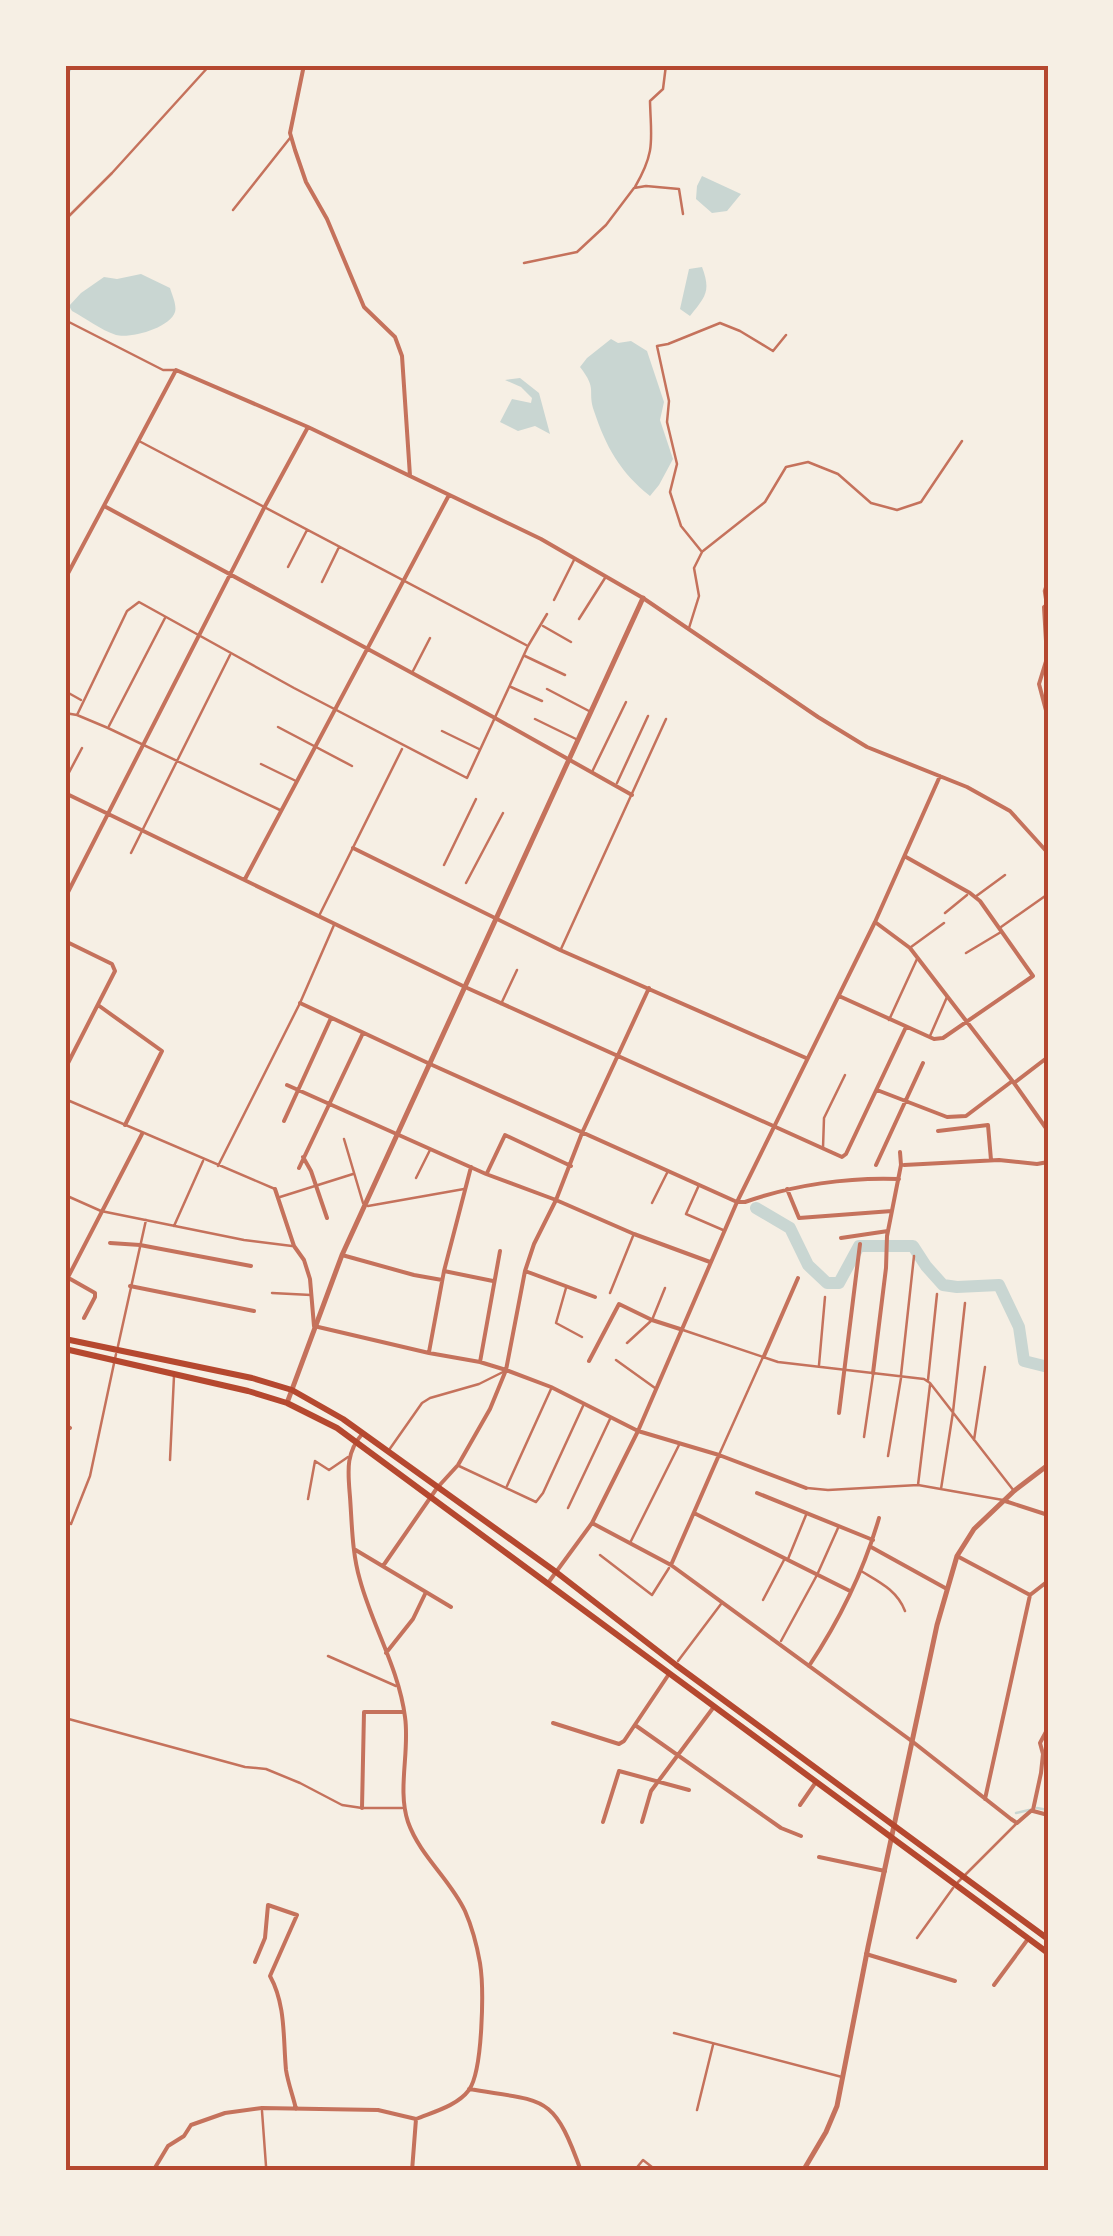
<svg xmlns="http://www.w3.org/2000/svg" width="1113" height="2236" font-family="'PT Sans',sans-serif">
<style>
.water{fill:#c9d6d2}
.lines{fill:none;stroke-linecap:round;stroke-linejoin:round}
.stream{stroke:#c9d6d2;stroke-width:2.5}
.river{stroke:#c9d6d2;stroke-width:12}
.service{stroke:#c5725c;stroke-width:2.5}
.minor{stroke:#c5725c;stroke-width:4}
.tertiary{stroke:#c5725c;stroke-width:5}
.secondary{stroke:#b5482f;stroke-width:6}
.neatline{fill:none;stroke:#b5482f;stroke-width:4}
</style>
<rect width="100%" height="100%" fill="#f6efe4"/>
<path class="water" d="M702 176 741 194 727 211 712 213 696 199 697 186Z
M702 267C711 291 706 296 690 316L680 309 689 269Z
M141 274 170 288C172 295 177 305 175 312 170 328 130 339 116 335 101 330 85 318 72 311L69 306 81 293 104 277 117 279Z
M611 339 618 343 631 341 647 351 664 402 660 420 673 459 659 485 650 496C620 472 606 447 594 411 587 390 598 390 580 367L587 358Z
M520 378 539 393 550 434 535 426 518 431 500 422 512 399 531 403 532 398 521 387 505 380Z"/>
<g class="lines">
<path class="stream" d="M65 77 73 65
M1037 1808 1048 1810
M1016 1813 1029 1810"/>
<path class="river" d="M756 1208 790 1228 808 1265 827 1283H839L859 1246H913L926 1266 943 1285 957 1287 999 1285 1019 1327 1024 1361 1048 1367"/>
<path class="service" d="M635 187C656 151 651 140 650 101L663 89 666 65
M233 210 290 138
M65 220 112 173 210 65
M524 263 577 252 606 225 634 188 646 186 679 189 683 214
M65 320 163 370H174
M139 441 526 645
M703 551 765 502 786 467 808 462 838 474 871 503 897 510 921 502 962 441
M288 567 307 530
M322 582 339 547
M554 600 574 560
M1046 604 1044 591 1048 579
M579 619 605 578
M543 626 571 642
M689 628 699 596 694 568 702 552 681 526 670 492 677 464 667 422 669 401 657 346 668 344 720 323 740 331 773 351 786 335
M525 656 565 675
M413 671 430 638
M511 687 542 701
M547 689 589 711
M65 691 81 700
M65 713 77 715 108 728 280 810
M77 715 127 611 139 602 294 688 467 778 528 646 547 614
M535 719 576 739
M109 726 165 618
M278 727 352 766
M442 731 479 749
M261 764 296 781
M592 772 626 702
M65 780 82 748
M617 783 648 716
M131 853 230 655
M444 865 476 799
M466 883 503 813
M975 897 1005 875
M945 913 967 895
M319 916 402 749
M1001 927 1048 894
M911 947 944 923
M561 949 666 719
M966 953 1001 932
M501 1004 517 970
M889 1020 917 959
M930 1036 947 997
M65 1099 275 1189
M344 1139 363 1203
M823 1148 824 1118 845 1075
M218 1166 300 1003 334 925
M416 1178 430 1150
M699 1185 686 1214 723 1230
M65 1195 101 1211 244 1240 292 1246
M280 1197 353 1174
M652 1203 667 1173
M368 1206 464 1189
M174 1226 203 1161
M566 1288 556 1323 582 1337
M272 1293 311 1295
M610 1293 633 1236
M683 1330 778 1362 924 1379 930 1383 1014 1491
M627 1343 652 1320 665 1288
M118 1346 146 1220
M616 1360 655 1388
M819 1365 825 1297
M901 1375 914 1256
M928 1380 937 1294
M864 1437 873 1375
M974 1440 985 1367
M389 1450 422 1403 430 1398 479 1384 505 1371
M719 1455 763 1357
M888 1456 901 1378
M170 1460 174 1376
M459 1466 536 1502 543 1493 583 1406
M918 1485 930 1385
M507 1486 551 1389
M807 1488 828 1490 918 1485 1003 1500
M941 1489 953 1412 965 1303
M308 1499 315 1461 329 1470 348 1457
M568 1508 610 1419
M65 1520 71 1524 90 1476 116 1354
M631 1541 679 1445
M600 1555 652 1595 669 1568
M788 1559 806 1515
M861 1571C879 1582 897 1590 905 1611
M763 1600 784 1560
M781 1641 817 1575 838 1528
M328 1656 396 1686
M678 1661 721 1604
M65 1718 245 1767 266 1769 300 1783 342 1805 362 1808H402
M958 1882 1016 1824
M917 1938 953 1888
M674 2033 842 2077
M697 2110 713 2045
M261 2171V2168L266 2166 262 2111
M634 2171 643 2160 657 2171"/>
<path class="minor" d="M304 65 290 133 295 150 306 182 327 219 364 307 395 337 402 356 410 476
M106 507 495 718 632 795
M65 579 176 370 308 427 541 539 643 598 818 717 867 747 967 787 1010 811 1048 853
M1048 604 1044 607 1047 658 1039 684 1048 718
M65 793 465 987 842 1157 846 1154 906 1027
M353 848 560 950 806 1058
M245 879 449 495
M65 898 264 508 308 427
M875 922 910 948 1014 1083 1048 1131
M65 941 112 964 115 971 65 1069
M839 996 934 1039 943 1038 1033 976 980 901 970 893 906 857
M300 1003 430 1064 737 1202H745C793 1185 848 1177 899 1179
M98 1005 162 1051 125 1125
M1014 1083 1048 1057
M287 1085 486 1174 556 1200 634 1234 710 1262
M877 1090 947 1117 966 1116 1011 1082
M284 1121 331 1018
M938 1131 988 1125 991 1160
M303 1157 311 1171 327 1218
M876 1165 923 1063
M904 1165 999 1160 1037 1164 1048 1162
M299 1168 363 1033
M487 1173 505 1135 571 1166
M275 1189 294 1246 304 1260 310 1279 314 1326 429 1353 480 1362 506 1370 551 1387 638 1431 719 1455 806 1488
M787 1189 799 1218 892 1211
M841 1238 888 1231
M110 1243 140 1245 251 1266
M342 1255 414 1275 442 1280
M444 1271 493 1281
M525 1271 595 1297
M65 1276 95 1293V1297L84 1318
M65 1283 142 1134
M130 1286 254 1311
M429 1352 444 1271 471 1167
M764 1356 798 1278
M589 1361 619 1304 652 1320 680 1329
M480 1362 500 1251
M873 1373 886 1268 887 1236 901 1165 900 1152
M839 1413 860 1244
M65 1425 70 1428
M363 1433C345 1453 348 1472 350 1497 352 1524 352 1553 360 1580 372 1625 399 1669 405 1717 410 1751 397 1789 408 1822 420 1856 450 1879 465 1911 472 1927 477 1946 480 1963 484 1988 483 2070 469 2090 457 2106 433 2112 416 2119L412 2171
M757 1493 873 1540
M1005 1501 1048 1515
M694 1513 850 1591
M592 1523 671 1565 913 1742 1011 1819 1017 1823 1032 1810
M871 1547 947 1589
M354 1549 451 1607
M957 1556 1030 1595 1048 1581
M671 1565 719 1455
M383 1566 437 1488 458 1465 490 1409 506 1370 525 1271 534 1244 556 1200 582 1133 649 988
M548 1583 592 1523 638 1431 737 1202 875 922 940 776
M386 1653 413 1619 426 1592
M809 1666C839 1621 864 1570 879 1518
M553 1723 619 1744 624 1741 669 1674
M635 1725 781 1828 801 1836
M985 1799 1030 1595
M800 1805 816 1782
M362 1808 364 1712H404
M1033 1810 1041 1773 1043 1754 1040 1743 1048 1728
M1033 1811 1048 1815
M603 1822 619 1771 689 1790
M642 1822 651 1791 713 1708
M819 1857 885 1871
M866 1954 955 1981
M255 1962 265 1938 268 1905 297 1915 270 1976C286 2005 283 2038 286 2070 288 2083 293 2096 296 2109
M994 1985 1028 1939
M469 2089C546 2102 553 2093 581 2171
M153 2171 168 2146 184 2136 191 2125 225 2113 262 2108 378 2110 416 2119"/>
<path class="tertiary" d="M287 1403 342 1255 643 598
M803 2171 826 2132 837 2106 868 1947 937 1625 957 1556 974 1529 1014 1491 1048 1465"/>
<path class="secondary" d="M65 1339 252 1378 292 1390 343 1419 556 1572 676 1665 1048 1939
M65 1349 248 1391 287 1403 337 1428 1048 1953"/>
</g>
<rect width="1113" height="2236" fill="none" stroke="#f6efe4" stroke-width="135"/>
<rect x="68" y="68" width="978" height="2100" class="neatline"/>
</svg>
